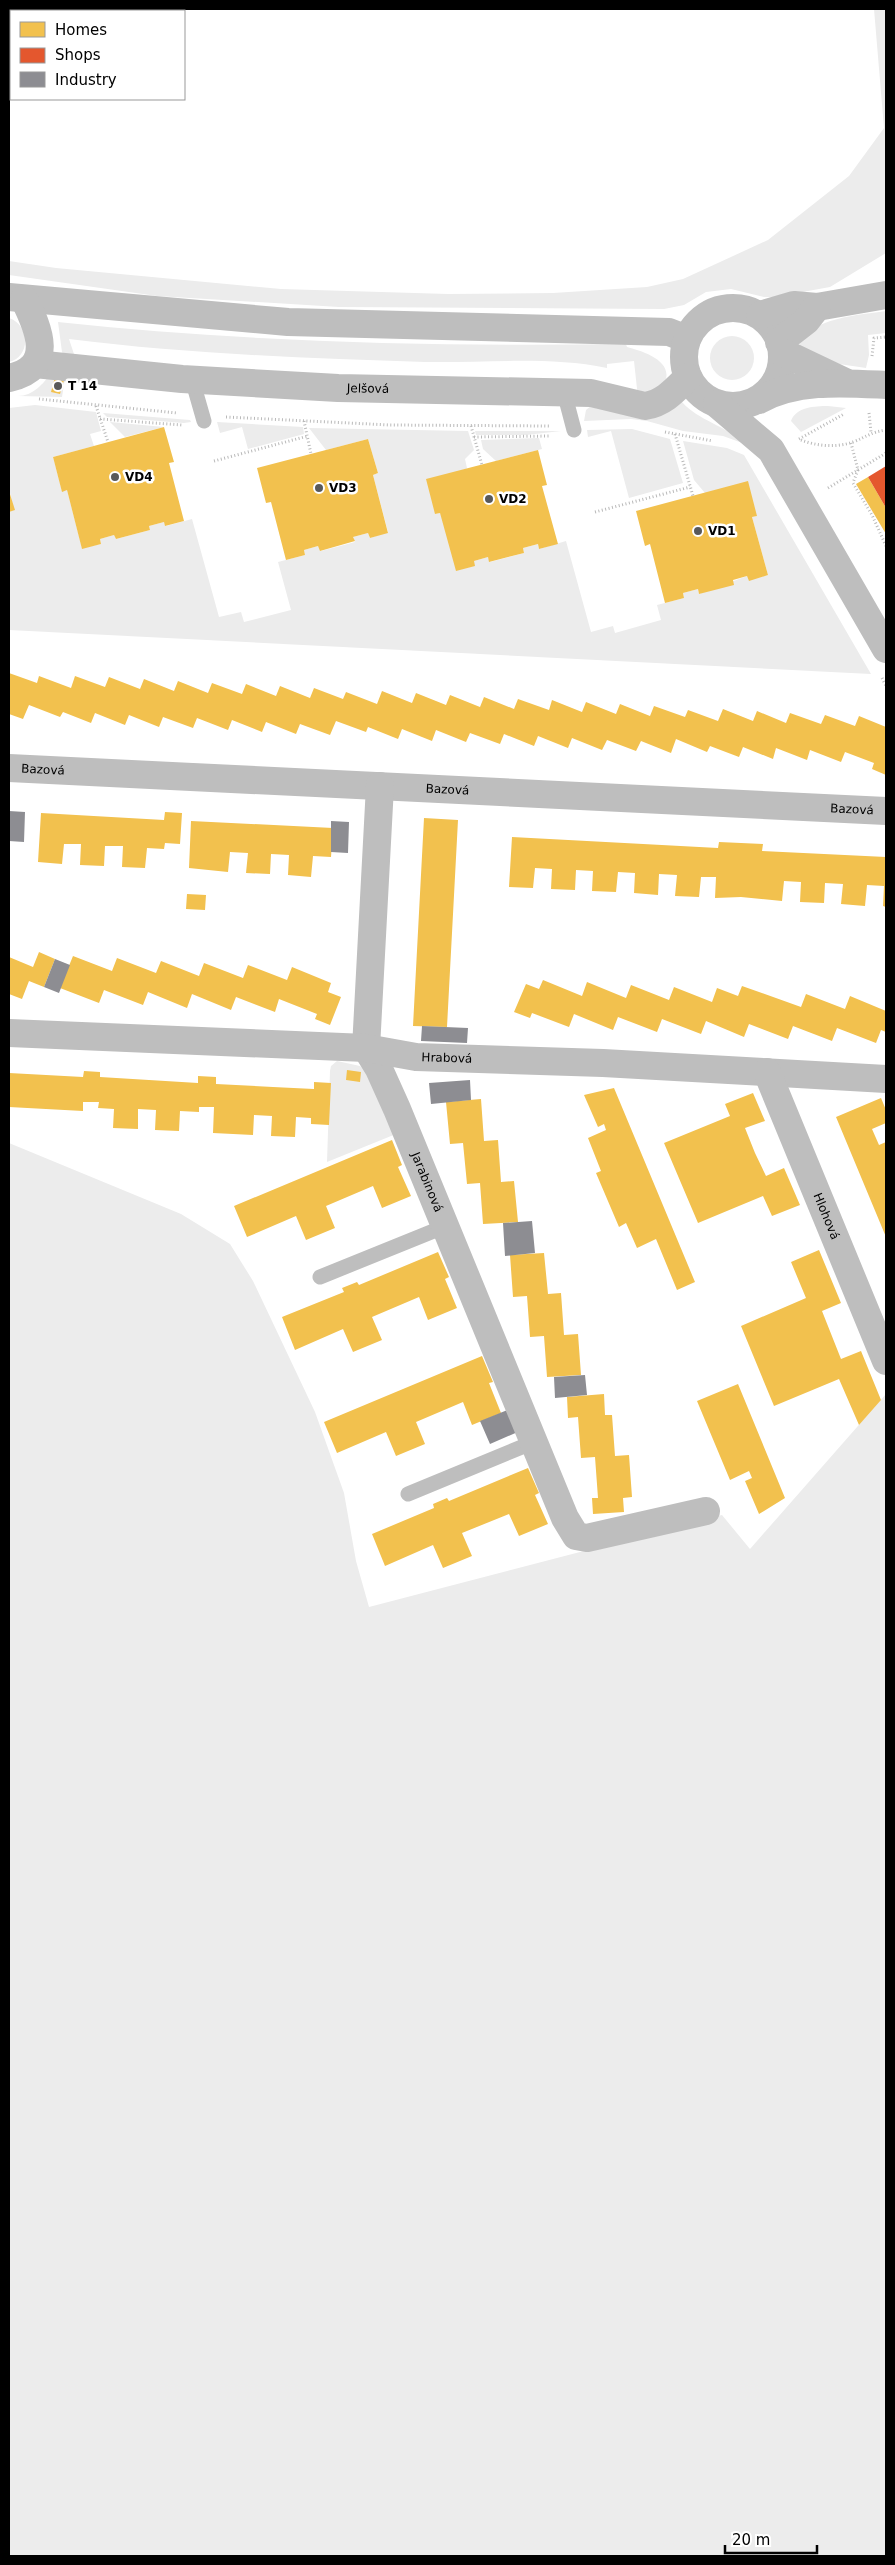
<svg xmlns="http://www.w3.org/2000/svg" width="895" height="2565" font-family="'DejaVu Sans',sans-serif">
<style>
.green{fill:#ececec}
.homes{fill:#f2c14e}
.shops{fill:#e4572e}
.industry{fill:#8d8d92}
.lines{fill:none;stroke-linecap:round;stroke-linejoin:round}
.path{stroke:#b9b9b9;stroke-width:3;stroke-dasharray:1 2.5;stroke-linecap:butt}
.lane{stroke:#bebebe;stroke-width:15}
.street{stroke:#bebebe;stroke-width:28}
.poi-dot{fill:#595959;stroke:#fff;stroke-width:2}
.labels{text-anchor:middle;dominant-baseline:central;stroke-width:5;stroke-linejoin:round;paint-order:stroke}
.poi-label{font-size:12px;font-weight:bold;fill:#000;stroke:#fff;text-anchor:start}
.street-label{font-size:12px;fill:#000;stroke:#fff}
</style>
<rect width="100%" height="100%" fill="#fff"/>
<path class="green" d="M874 9H886V253L830 287 775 297H764L731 289 706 292 684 305 664 309 339 307 157 296 9 275V261L56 268 281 289 448 294 553 293 647 287 683 279 768 240 849 176 884 128Z
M886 311V333L868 335 869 355 866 368 839 364 799 346C809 317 861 315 886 311Z
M9 318C30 325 31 357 9 362Z
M58 322C247 342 436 347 626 344L627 347C642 351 676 361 664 384L638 398 634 361 607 364V368C548 356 486 363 425 362 306 358 187 354 69 339L75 357 64 355 62 352Z
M710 358a22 22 0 1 1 44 0a22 22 0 1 1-44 0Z
M52 372 65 378 62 397 18 396C33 396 43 384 52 372Z
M682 402C699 421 725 425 745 444L723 436 683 431 647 421 631 419 584 421 586 410 592 405Z
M35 405 96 412 101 431 90 434 94 446 53 457 62 491 67 490 82 548 101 544 100 539 114 535 116 539 150 530 149 526 164 522 166 526 192 519 219 617 241 612 244 622 291 610 278 562 305 555 304 550 318 546 321 551 355 542 353 537 368 533 370 538 388 532 373 475 378 473 368 439 326 450 309 428 468 431 474 450 465 459 467 468 435 514 440 513 474 561 488 557 490 562 524 553 523 548 538 544 539 549 566 541 591 632 613 626 615 633 661 620 657 605 684 598 683 593 698 589 699 594 747 576 749 580 768 575 752 517 757 516 705 493 694 480 683 441 727 448 744 455 871 674 9 630V512L14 510 9 489V408Z
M828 406 846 408 801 432 791 421C796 407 815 406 828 406Z
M103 413 190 420 191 422 184 423 107 417Z
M110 422 164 427 125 437Z
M217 422 303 427 304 434 248 449 242 427 220 433Z
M632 429 670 439 683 483 629 498 611 431 588 437 587 430Z
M475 431H561L526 435H476Z
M539 438 542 449 496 461 483 449 481 440Z
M337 1061 360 1066 369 1074 396 1134 327 1162 330 1071 331 1066Z
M9 1143 181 1214 230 1244 253 1281 315 1412 344 1493 356 1561 369 1607 722 1515 750 1549 886 1394V2556H9Z"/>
<path class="homes" d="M55 377 64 380 60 394 51 392Z
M164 427 174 462 169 463 184 521 165 526 164 522 149 526 150 530 116 539 114 535 100 539 101 544 82 549 67 490 62 492 53 457Z
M368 439 378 473 373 475 388 533 370 538 368 533 353 537 355 541 320 551 318 546 304 550 305 555 286 560 271 502 266 503 257 468Z
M538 450 547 485 542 486 558 544 539 549 538 544 523 548 524 553 489 562 488 557 474 561 475 566 456 571 440 513 435 514 426 479Z
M868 477 886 508V534L856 484Z
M748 481 757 516 752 517 768 575 749 581 747 576 733 580 734 585 699 594 698 589 683 593 684 598 665 603 650 544 645 546 636 511Z
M9 491 15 510 9 512Z
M9 673 37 683 39 676 71 688 75 676 105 687 109 677 140 689 144 679 174 691 178 681 208 693 212 683 242 694 246 684 276 696 280 686 310 698 314 688 343 699 346 692 377 704 382 691 412 703 416 693 446 705 450 695 480 707 484 697 514 709 518 699 549 710 552 700 582 712 586 702 616 714 620 704 650 716 654 706 685 717 688 710 718 721 723 709 753 721 757 711 786 723 790 713 821 724 825 715 855 726 859 716 886 727V775L872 769 874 763 845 752 841 762 810 750 807 760 776 748 773 759 743 747 739 757 710 746 707 752 676 739 671 753 641 741 636 751 607 740 602 750 572 738 568 748 538 736 534 746 504 734 500 744 470 733 466 742 436 730 432 741 402 729 398 739 368 727 366 732 336 721 330 735 300 724 296 734 266 722 262 732 232 720 228 730 197 718 193 728 163 717 159 727 129 715 125 725 95 713 91 723 63 712 60 717 29 705 23 719 9 714Z
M165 812 182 813 180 844 165 843 164 849 147 848 145 868 122 867 123 846H105L104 866 80 865 81 844H64L62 864 38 862 41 813 164 820Z
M424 818 458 820 447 1027 413 1026Z
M191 821 333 828 331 857 313 856 311 877 288 875 289 855 271 854 270 874 246 873 248 853 230 852 228 872 189 868Z
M512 837 718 848 719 842 763 844 762 851 886 857V907L883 906 884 886 867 885 865 906 841 904 843 884 825 883 824 903 800 902 801 882 784 881 782 901 741 897 715 898 716 877H701L699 897 675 896 677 875 659 874 658 895 634 893 635 873 618 872 616 892 592 891 593 871 576 870 575 890 551 889 552 869 535 868 533 888 509 887Z
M187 894 206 895 205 910 186 909Z
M39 952 55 959 44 987 29 981 22 999 9 994V957L33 967Z
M73 956 112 971 117 958 156 973 161 961 199 976 204 963 243 978 248 965 287 980 292 967 331 983 328 992 341 997 330 1025 315 1019 317 1014 279 999 275 1012 236 997 231 1010 192 994 187 1008 148 992 143 1005 104 990 99 1003 60 988Z
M543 980 582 996 587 982 626 998 631 985 669 1000 674 987 712 1002 717 988 738 996 742 986 801 1007 806 994 845 1009 850 996 886 1011V1032L881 1030 876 1043 837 1028 832 1041 793 1026 788 1039 749 1024 744 1037 706 1021 701 1034 662 1019 657 1032 618 1017 613 1030 574 1014 569 1027 532 1013 530 1018 514 1012 526 984 539 989Z
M347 1070 361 1072 360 1082 346 1080Z
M84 1071 100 1072V1077L198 1083V1076L216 1077V1084L273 1087 314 1089V1082L331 1083 329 1125 311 1124V1118L296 1117 295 1137 271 1136 272 1116 254 1115 253 1135 213 1133 214 1107H199V1112L180 1111 179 1131 155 1130 156 1110 138 1109V1129L113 1128 114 1109 98 1108 99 1102H83V1111L9 1107V1073L83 1077Z
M614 1088 695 1282 677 1290 656 1239 637 1248 626 1223 619 1227 596 1173 601 1171 588 1138 606 1130 604 1124 598 1127 584 1095Z
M753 1093 765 1121 745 1128 755 1153 766 1176 784 1168 800 1205 772 1216 763 1196 698 1223 664 1143 730 1116 725 1104Z
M881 1098 886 1110V1123L872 1129 879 1145 886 1142V1237L836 1117Z
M481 1099 484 1141 498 1140 501 1182 514 1181 518 1222 483 1224 480 1183 467 1184 463 1143 450 1144 446 1102Z
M392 1140 402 1165 398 1167 411 1196 382 1208 373 1186 326 1206 335 1228 306 1240 296 1216 247 1237 234 1206Z
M819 1250 841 1303 822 1311 841 1359 861 1351 881 1400 859 1425 839 1379 774 1406 741 1326 806 1298 791 1262Z
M438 1252 449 1277 445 1279 457 1308 428 1320 419 1297 372 1317 382 1340 353 1352 343 1329 295 1350 282 1317 344 1292 342 1288 357 1282 359 1285Z
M544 1253 548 1294 561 1293 564 1335 578 1334 581 1375 547 1377 544 1336 530 1337 527 1296 513 1297 510 1255Z
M482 1356 493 1382 489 1383 501 1413 472 1425 463 1402 416 1422 425 1444 396 1456 386 1432 337 1453 324 1422Z
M738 1384 785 1498 759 1514 745 1481 752 1478 749 1471 730 1480 697 1401Z
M604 1394 605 1415H612L615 1456 629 1455 632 1497 623 1498 624 1512 593 1514 592 1498H598L595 1457 581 1458 578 1417 568 1418 567 1397Z
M528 1468 539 1493 535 1495 548 1524 519 1536 509 1514 462 1533 472 1556 443 1568 433 1545 385 1566 372 1534 434 1508 433 1504 447 1498 449 1501Z"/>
<path class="shops" d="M886 466 885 495 886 508 868 477Z"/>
<path class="industry" d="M9 811 25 812 24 842 9 841Z
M331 821 349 822 348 853 331 852Z
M55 959 70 965 59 993 44 987Z
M422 1026 468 1028 467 1043 421 1041Z
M470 1080 471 1100 431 1104 429 1083Z
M532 1221 535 1253 505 1256 503 1223Z
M585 1375 587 1395 555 1398 554 1377Z
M510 1409 520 1431 490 1444 480 1421Z"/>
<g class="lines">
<path class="path" d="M872 356 874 338 886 337
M39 399 177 413
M96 406 108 442
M869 413 871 432
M226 417 390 425 549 426
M100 419 182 425
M304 421 311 454
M471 426 482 465
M665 432 713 441
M675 434 693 496
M474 437 551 436
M799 439 844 414
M801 440C816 446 837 448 853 442 866 437 871 432 886 430
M851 443 858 470 853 483 872 515 886 546
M214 461 308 436
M828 488 886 453
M595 512 690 487
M882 678 886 686"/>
<path class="lane" d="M192 379 204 421
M564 392 574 430
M320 1277 446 1226
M408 1494 534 1442"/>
<g class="street">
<path d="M9 297 288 322 669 332 687 339"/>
<circle cx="733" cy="357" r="49"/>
<path d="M760 315 794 305 817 307 886 295"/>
<path d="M779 342 806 321 817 307"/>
<path d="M782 352 845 382"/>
<path id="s1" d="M35 364 182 379 338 388 591 393 645 406C664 403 675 390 688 377"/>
<path d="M9 378C56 368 39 329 24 299"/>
<path d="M759 400C797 379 845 383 886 385"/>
<path d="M717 404 771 450 886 649"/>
<path id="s2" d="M9 768 886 811"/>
<path id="s3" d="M380 786 366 1048 379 1069 397 1109 565 1518 576 1536 587 1538 706 1511"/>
<path id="s4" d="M9 1033 366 1048 416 1057 603 1063 886 1079"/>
<path id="s5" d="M767 1072 886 1361"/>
</g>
</g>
<g class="poi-dot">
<circle cx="58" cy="386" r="5"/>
<circle cx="115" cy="477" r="5"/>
<circle cx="319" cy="488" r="5"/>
<circle cx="489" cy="499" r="5"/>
<circle cx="698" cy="531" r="5"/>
</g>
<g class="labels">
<g class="poi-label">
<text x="68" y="386">T 14</text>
<text x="125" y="477">VD4</text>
<text x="329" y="488">VD3</text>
<text x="499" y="499">VD2</text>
<text x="708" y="531">VD1</text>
</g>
<g class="street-label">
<text stroke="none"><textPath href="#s1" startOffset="334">Jelšová</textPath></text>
<text stroke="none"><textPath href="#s2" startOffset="34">Bazová</textPath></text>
<text stroke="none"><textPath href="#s2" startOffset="439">Bazová</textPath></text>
<text stroke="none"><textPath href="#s2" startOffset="844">Bazová</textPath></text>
<text stroke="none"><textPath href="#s4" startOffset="439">Hrabová</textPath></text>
<text stroke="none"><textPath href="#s3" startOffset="410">Jarabinová</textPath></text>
<text stroke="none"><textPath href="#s5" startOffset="156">Hlohová</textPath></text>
</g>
</g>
<rect width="895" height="2565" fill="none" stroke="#000000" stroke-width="20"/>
<rect x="10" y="10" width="175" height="90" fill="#ffffff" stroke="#999999"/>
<rect x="20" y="22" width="25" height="15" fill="#f2c14e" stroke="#999999"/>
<text x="55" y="35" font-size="15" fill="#000000">Homes</text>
<rect x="20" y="48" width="25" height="15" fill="#e4572e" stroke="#999999"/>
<text x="55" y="60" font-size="15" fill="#000000">Shops</text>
<rect x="20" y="72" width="25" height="15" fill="#8d8d92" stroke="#999999"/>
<text x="55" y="85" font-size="15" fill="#000000">Industry</text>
<path d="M725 2545v8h92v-8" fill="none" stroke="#000000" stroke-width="2.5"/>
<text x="732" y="2545" font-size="15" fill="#000000" stroke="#ffffff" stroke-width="4" paint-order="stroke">20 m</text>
</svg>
